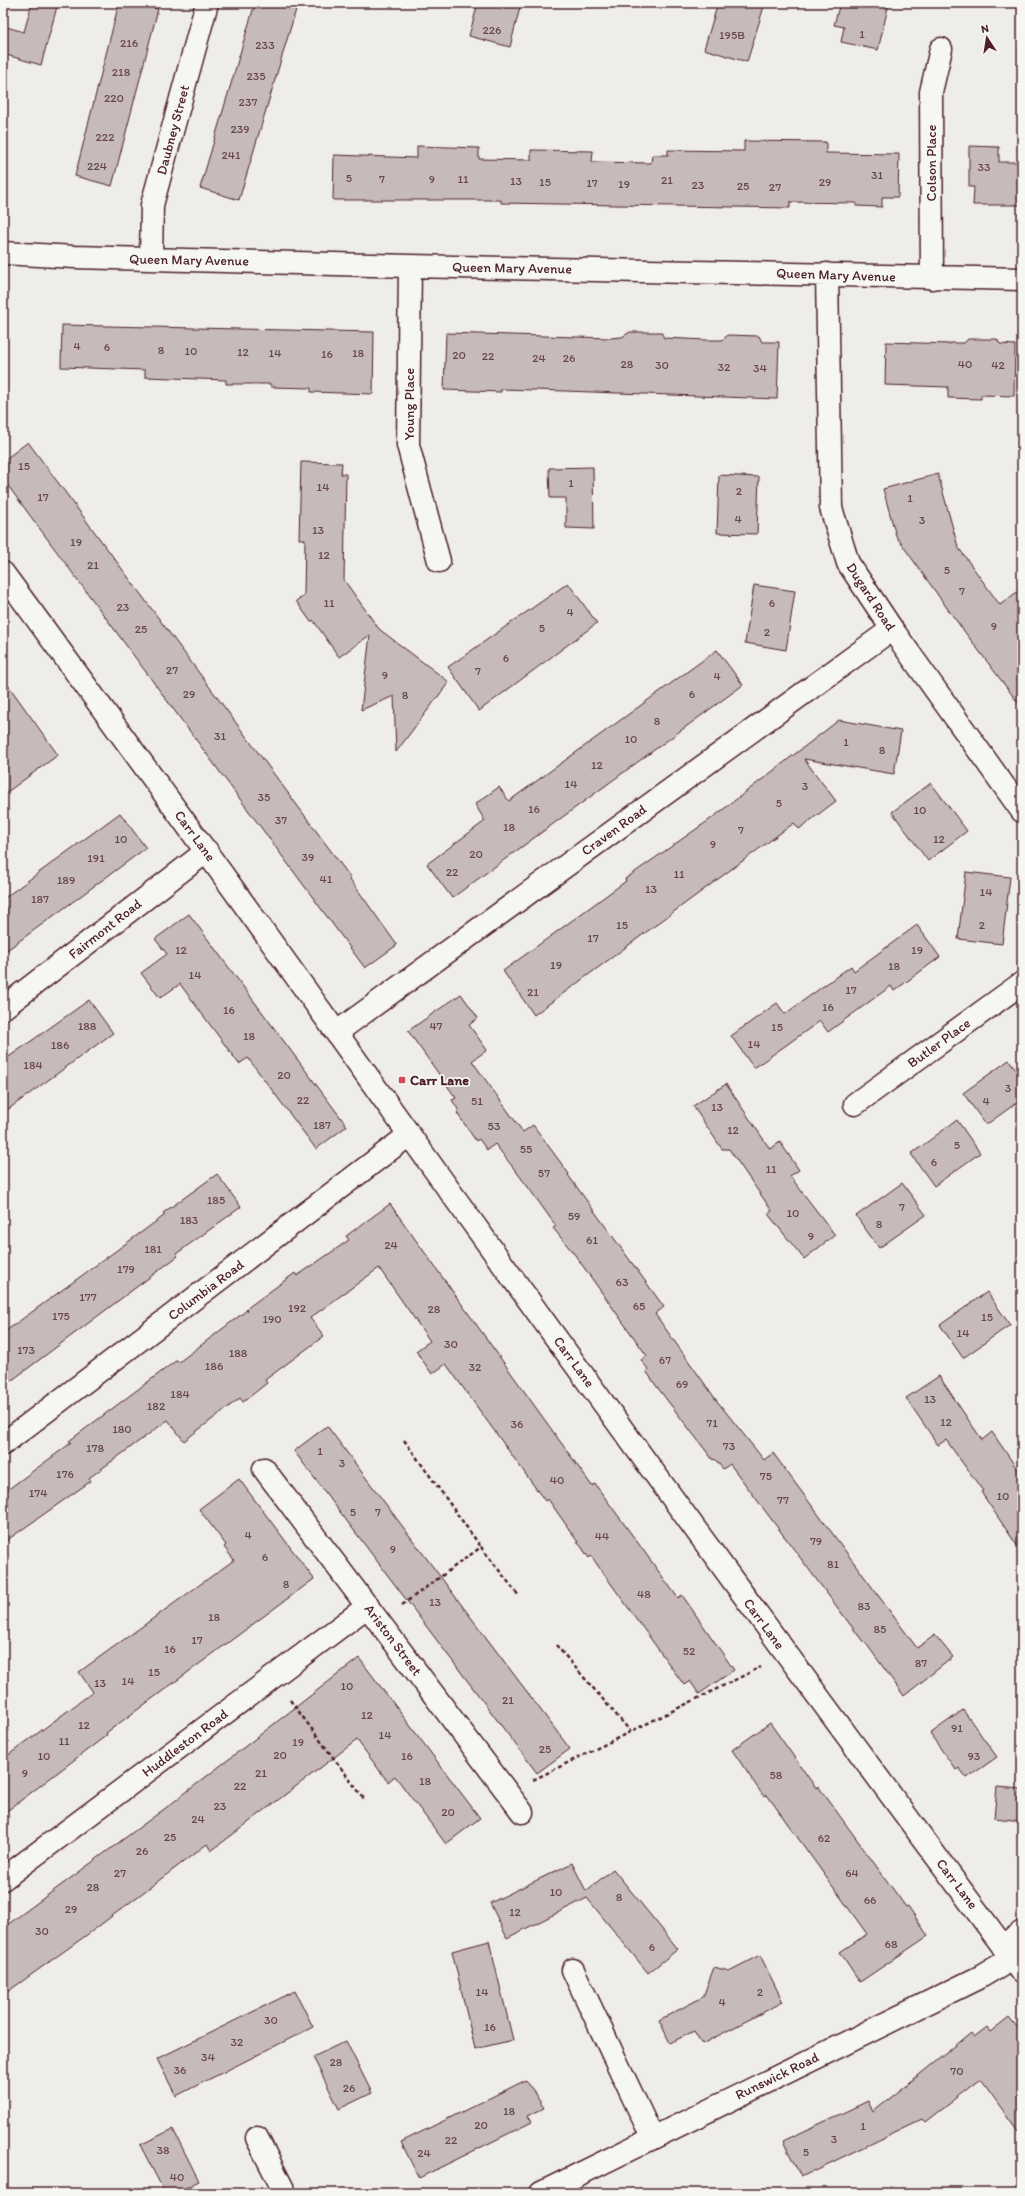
<svg xmlns="http://www.w3.org/2000/svg" width="1025" height="2196" font-family="Itim,sans-serif">
<style>
.building{fill:#c6babb;stroke:#4a1f2b}
.lines{fill:none;stroke-linecap:round;stroke-linejoin:round}
.minor-casing{stroke:#4a1f2b;stroke-width:25}
.path{stroke:#4a1f2b;stroke-width:2.5;stroke-dasharray:4 3;stroke-linecap:butt}
.minor{stroke:#f6f6f2;stroke-width:22}
.poi-dot{fill:#d1495b;stroke:#f6f6f2;stroke-width:1.5}
.labels{text-anchor:middle;dominant-baseline:central;stroke-width:3.5;stroke-linejoin:round;paint-order:stroke}
.number-label{font-size:12px;fill:#69464f}
.street-label{font-size:14px;fill:#4a1f2b;stroke:#f6f6f2}
.poi-label{font-size:14px;font-weight:bold;fill:#4a1f2b;stroke:#f6f6f2;text-anchor:start}
</style>
<rect width="100%" height="100%" fill="#efedea"/>
<filter id="ink" filterUnits="userSpaceOnUse"><feTurbulence type="fractalNoise" baseFrequency=".025" numOctaves="2"/><feDisplacementMap in="SourceGraphic" scale="8" xChannelSelector="R" yChannelSelector="G"/><feConvolveMatrix kernelMatrix="1 2 1 2 8 2 1 2 1" color-interpolation-filters="sRGB"/></filter>
<g filter="url(#ink)">
<path class="building" d="M32 3H58L41 65 3 54V26L24 32Z
M119 3H136L158 9 112 186 75 176Z
M255 3H298L239 200 200 188Z
M478 3H521L510 47 469 36Z
M718 3H765L747 62 704 49Z
M840 3H889L878 50 841 42 844 27 834 25Z
M744 141 826 142V153L899 154 898 197H882V207L856 206V203L790 202V208L501 203V200H333L334 155 417 158V146L479 148V159L531 160V150L593 151 592 162 651 163 652 155H668V150L744 151Z
M969 146 999 147V162H1022V205H973L974 187H969Z
M62 325 374 332 373 394 311 392V388L271 387V384H226V380L145 377V370L61 367Z
M630 332H661L664 338 706 340H722L728 335 759 336 762 342H779L777 399 565 391 501 389V392L444 390 446 333 610 338 622 337Z
M968 339H997L1000 344 1015 345 1014 396 981 395V399L948 398V387L885 385 886 342 950 344V343H964Z
M28 442 351 878 350 879 397 945 365 968 3 479V461Z
M301 462 342 463 341 474H346L344 580 379 629 449 682 396 752 394 696 361 710 370 635 339 657 313 620 311 622 296 601 304 595 305 539H299Z
M593 467 594 529 566 528V498H550L549 468Z
M938 474 958 547 1000 605 1022 588V708L952 615 896 536 883 489Z
M719 475 759 477 757 534 717 533Z
M568 583 597 623 479 711 448 667Z
M754 585 795 591 786 650 745 643Z
M717 650 743 685 452 898 427 864 485 821 475 804 499 787 509 801Z
M3 678 58 755 3 795Z
M839 720 901 731 894 774 804 759 836 801 799 829 794 823 534 1015 503 971 626 881 625 879 712 818Z
M931 783 967 831 928 861 892 812Z
M120 813 146 848 3 953V899Z
M966 872 1010 877 1002 944 958 939Z
M189 914 347 1126 316 1149 248 1058 239 1064 180 984 160 998 141 973 167 954 155 939Z
M917 925 940 957 894 991 891 986 828 1032 820 1021 754 1068 731 1036 777 1003 785 1014 851 966 854 971Z
M461 994 478 1018 469 1025 487 1050 472 1061 523 1132 533 1125 569 1174 568 1175 664 1307 655 1314 717 1401 764 1460 773 1453 917 1648 935 1635 953 1657 904 1696 865 1642 864 1643 730 1464 723 1469 715 1459 713 1460 657 1387 646 1371 648 1369 641 1360 647 1356 575 1255 553 1228 556 1226 528 1187 495 1144 487 1150 479 1139 476 1141 457 1113 459 1111 452 1100 456 1098 408 1031Z
M89 1000 113 1033 3 1113V1061Z
M1009 1060 1022 1077V1099L986 1125 963 1093Z
M726 1084 770 1149 780 1142 799 1170 790 1176 835 1235 804 1259 768 1214 772 1211 729 1149H722L693 1106Z
M957 1120 980 1153 934 1186 911 1154Z
M217 1174 241 1207 176 1254 178 1256 3 1387V1333L165 1215 163 1213Z
M902 1183 926 1215 879 1248 856 1216Z
M390 1204 592 1486 595 1484 678 1598 682 1595 734 1670 699 1694 690 1681 684 1685 591 1556 589 1558 548 1499 545 1501 446 1364 432 1374 416 1351 430 1341 379 1268 310 1318 324 1336 265 1380 267 1383 243 1402 240 1398 184 1441 168 1420 89 1478 91 1481 3 1543V1493L71 1443 69 1441 177 1360 179 1362 247 1310 246 1309 295 1273 297 1276 349 1240 346 1236Z
M987 1292 1010 1325 963 1358 940 1325Z
M939 1376 982 1440 992 1432 1022 1476V1553L981 1492 983 1491 946 1440 938 1445 906 1398Z
M327 1426 570 1749 537 1773 294 1451Z
M239 1479 314 1579 106 1733 107 1735 3 1814V1759L93 1692 79 1672 234 1560 224 1547 226 1545 199 1509Z
M359 1658 480 1818 446 1844 395 1776 388 1782 357 1740 211 1851 207 1844 91 1932 3 1995V1928L171 1804Z
M963 1710 997 1757 967 1778 959 1768 956 1770 930 1734Z
M770 1723 816 1788 818 1786 906 1907 908 1906 928 1936 860 1982 840 1952 867 1934 767 1795 764 1797 732 1750Z
M997 1787 1022 1789V1821L994 1818Z
M572 1863 586 1891 613 1869 678 1949 648 1973 587 1898 507 1938 490 1903Z
M489 1941 513 2040 475 2049 452 1951Z
M760 1955 783 2002 702 2044 694 2031 670 2043 659 2020 703 1997 714 1967 729 1971Z
M295 1991 313 2027 176 2096 157 2059Z
M1009 2018 1022 2034V2135L981 2079 925 2123 922 2119 801 2177 783 2141 868 2101 873 2112 971 2033 974 2037 987 2027 991 2032Z
M346 2041 372 2093 339 2109 313 2057Z
M526 2080 544 2108 528 2116 532 2122 419 2178 401 2142Z
M173 2129 199 2181 176 2193H165L140 2145Z"/>
<g class="lines">
<g class="minor-casing">
<path id="minor" d="M3 253 75 257 410 266 1022 279
M151 259 152 205 207 3
M410 266 408 445 439 561
M827 274 831 508 848 563 892 629 1022 811
M932 278 931 92 941 49
M3 573C141 760 276 948 411 1137 612 1417 816 1695 1022 1972
M3 1008 207 851
M337 1032 892 629
M855 1104 1022 983
M3 1444 409 1135
M264 1469 522 1812
M3 1879 368 1606
M1003 1947 1022 1932
M573 1970 652 2137
M257 2138 285 2193
M541 2193 982 1976 1012 1958"/>
</g>
<path class="path" d="M404 1440 481 1547
M402 1605 481 1547 519 1596
M556 1645 631 1732
M290 1700 365 1800
M533 1780 761 1667"/>
<use href="#minor" class="minor"/>
</g>
</g>
<rect class="poi-dot" x="398" y="1076" width="8" height="8" rx="2"/>
<g class="labels">
<g class="number-label">
<text x="492" y="30">226</text>
<text x="862" y="34">1</text>
<text x="732" y="35">195B</text>
<text x="129" y="43">216</text>
<text x="265" y="45">233</text>
<text x="121" y="72">218</text>
<text x="256" y="76">235</text>
<text x="114" y="98">220</text>
<text x="248" y="102">237</text>
<text x="240" y="129">239</text>
<text x="105" y="137">222</text>
<text x="231" y="155">241</text>
<text x="97" y="166">224</text>
<text x="984" y="167">33</text>
<text x="877" y="175">31</text>
<text x="349" y="178">5</text>
<text x="382" y="179">7</text>
<text x="432" y="179">9</text>
<text x="463" y="179">11</text>
<text x="667" y="180">21</text>
<text x="516" y="181">13</text>
<text x="545" y="182">15</text>
<text x="825" y="182">29</text>
<text x="592" y="183">17</text>
<text x="624" y="184">19</text>
<text x="698" y="185">23</text>
<text x="743" y="186">25</text>
<text x="775" y="187">27</text>
<text x="77" y="346">4</text>
<text x="107" y="347">6</text>
<text x="161" y="350">8</text>
<text x="191" y="351">10</text>
<text x="243" y="352">12</text>
<text x="275" y="353">14</text>
<text x="358" y="353">18</text>
<text x="327" y="354">16</text>
<text x="459" y="355">20</text>
<text x="488" y="356">22</text>
<text x="539" y="358">24</text>
<text x="569" y="358">26</text>
<text x="627" y="364">28</text>
<text x="965" y="364">40</text>
<text x="662" y="365">30</text>
<text x="998" y="365">42</text>
<text x="724" y="367">32</text>
<text x="760" y="368">34</text>
<text x="24" y="466">15</text>
<text x="571" y="483">1</text>
<text x="323" y="487">14</text>
<text x="739" y="491">2</text>
<text x="43" y="497">17</text>
<text x="910" y="498">1</text>
<text x="738" y="519">4</text>
<text x="922" y="520">3</text>
<text x="318" y="530">13</text>
<text x="76" y="542">19</text>
<text x="324" y="555">12</text>
<text x="93" y="565">21</text>
<text x="947" y="570">5</text>
<text x="962" y="591">7</text>
<text x="329" y="603">11</text>
<text x="772" y="603">6</text>
<text x="123" y="607">23</text>
<text x="570" y="612">4</text>
<text x="994" y="626">9</text>
<text x="542" y="628">5</text>
<text x="141" y="629">25</text>
<text x="767" y="632">2</text>
<text x="506" y="658">6</text>
<text x="172" y="670">27</text>
<text x="478" y="671">7</text>
<text x="385" y="675">9</text>
<text x="717" y="676">4</text>
<text x="189" y="694">29</text>
<text x="692" y="694">6</text>
<text x="405" y="695">8</text>
<text x="657" y="721">8</text>
<text x="220" y="736">31</text>
<text x="631" y="739">10</text>
<text x="846" y="742">1</text>
<text x="882" y="750">8</text>
<text x="597" y="765">12</text>
<text x="571" y="784">14</text>
<text x="805" y="786">3</text>
<text x="264" y="797">35</text>
<text x="779" y="803">5</text>
<text x="534" y="809">16</text>
<text x="920" y="810">10</text>
<text x="281" y="820">37</text>
<text x="509" y="827">18</text>
<text x="741" y="830">7</text>
<text x="121" y="839">10</text>
<text x="939" y="839">12</text>
<text x="713" y="844">9</text>
<text x="476" y="854">20</text>
<text x="308" y="857">39</text>
<text x="96" y="858">191</text>
<text x="452" y="872">22</text>
<text x="679" y="874">11</text>
<text x="326" y="879">41</text>
<text x="66" y="880">189</text>
<text x="651" y="889">13</text>
<text x="986" y="892">14</text>
<text x="40" y="899">187</text>
<text x="622" y="925">15</text>
<text x="982" y="925">2</text>
<text x="593" y="938">17</text>
<text x="181" y="950">12</text>
<text x="917" y="950">19</text>
<text x="556" y="965">19</text>
<text x="894" y="966">18</text>
<text x="195" y="975">14</text>
<text x="851" y="990">17</text>
<text x="533" y="992">21</text>
<text x="828" y="1007">16</text>
<text x="229" y="1010">16</text>
<text x="87" y="1026">188</text>
<text x="436" y="1026">47</text>
<text x="777" y="1027">15</text>
<text x="249" y="1036">18</text>
<text x="754" y="1044">14</text>
<text x="60" y="1045">186</text>
<text x="33" y="1065">184</text>
<text x="284" y="1075">20</text>
<text x="1008" y="1088">3</text>
<text x="303" y="1100">22</text>
<text x="477" y="1101">51</text>
<text x="986" y="1101">4</text>
<text x="717" y="1107">13</text>
<text x="322" y="1125">187</text>
<text x="494" y="1126">53</text>
<text x="733" y="1130">12</text>
<text x="957" y="1145">5</text>
<text x="526" y="1149">55</text>
<text x="934" y="1162">6</text>
<text x="771" y="1169">11</text>
<text x="544" y="1173">57</text>
<text x="216" y="1200">185</text>
<text x="902" y="1207">7</text>
<text x="793" y="1213">10</text>
<text x="574" y="1216">59</text>
<text x="189" y="1220">183</text>
<text x="879" y="1224">8</text>
<text x="811" y="1236">9</text>
<text x="592" y="1240">61</text>
<text x="391" y="1245">24</text>
<text x="153" y="1249">181</text>
<text x="126" y="1269">179</text>
<text x="622" y="1282">63</text>
<text x="88" y="1297">177</text>
<text x="639" y="1306">65</text>
<text x="297" y="1308">192</text>
<text x="434" y="1309">28</text>
<text x="61" y="1316">175</text>
<text x="987" y="1317">15</text>
<text x="272" y="1319">190</text>
<text x="963" y="1333">14</text>
<text x="451" y="1344">30</text>
<text x="26" y="1350">173</text>
<text x="238" y="1353">188</text>
<text x="665" y="1360">67</text>
<text x="214" y="1366">186</text>
<text x="475" y="1367">32</text>
<text x="682" y="1384">69</text>
<text x="180" y="1394">184</text>
<text x="930" y="1399">13</text>
<text x="156" y="1406">182</text>
<text x="946" y="1422">12</text>
<text x="712" y="1423">71</text>
<text x="517" y="1424">36</text>
<text x="122" y="1429">180</text>
<text x="729" y="1446">73</text>
<text x="95" y="1448">178</text>
<text x="320" y="1451">1</text>
<text x="342" y="1463">3</text>
<text x="65" y="1474">176</text>
<text x="766" y="1476">75</text>
<text x="557" y="1480">40</text>
<text x="38" y="1493">174</text>
<text x="1003" y="1496">10</text>
<text x="783" y="1500">77</text>
<text x="353" y="1512">5</text>
<text x="378" y="1512">7</text>
<text x="248" y="1535">4</text>
<text x="602" y="1536">44</text>
<text x="816" y="1541">79</text>
<text x="393" y="1549">9</text>
<text x="265" y="1557">6</text>
<text x="833" y="1564">81</text>
<text x="286" y="1584">8</text>
<text x="644" y="1594">48</text>
<text x="435" y="1602">13</text>
<text x="864" y="1606">83</text>
<text x="214" y="1617">18</text>
<text x="880" y="1629">85</text>
<text x="197" y="1640">17</text>
<text x="170" y="1649">16</text>
<text x="689" y="1651">52</text>
<text x="921" y="1663">87</text>
<text x="154" y="1672">15</text>
<text x="128" y="1681">14</text>
<text x="100" y="1683">13</text>
<text x="347" y="1686">10</text>
<text x="508" y="1700">21</text>
<text x="367" y="1715">12</text>
<text x="84" y="1725">12</text>
<text x="957" y="1728">91</text>
<text x="385" y="1735">14</text>
<text x="64" y="1741">11</text>
<text x="298" y="1742">19</text>
<text x="545" y="1749">25</text>
<text x="280" y="1755">20</text>
<text x="44" y="1756">10</text>
<text x="407" y="1756">16</text>
<text x="974" y="1756">93</text>
<text x="25" y="1773">9</text>
<text x="261" y="1773">21</text>
<text x="776" y="1775">58</text>
<text x="425" y="1781">18</text>
<text x="240" y="1786">22</text>
<text x="220" y="1806">23</text>
<text x="448" y="1812">20</text>
<text x="198" y="1819">24</text>
<text x="170" y="1837">25</text>
<text x="824" y="1838">62</text>
<text x="142" y="1851">26</text>
<text x="120" y="1873">27</text>
<text x="852" y="1873">64</text>
<text x="93" y="1887">28</text>
<text x="556" y="1892">10</text>
<text x="619" y="1897">8</text>
<text x="870" y="1900">66</text>
<text x="71" y="1909">29</text>
<text x="515" y="1912">12</text>
<text x="42" y="1931">30</text>
<text x="891" y="1944">68</text>
<text x="652" y="1947">6</text>
<text x="482" y="1992">14</text>
<text x="760" y="1992">2</text>
<text x="722" y="2002">4</text>
<text x="271" y="2020">30</text>
<text x="490" y="2027">16</text>
<text x="237" y="2042">32</text>
<text x="208" y="2057">34</text>
<text x="336" y="2062">28</text>
<text x="180" y="2070">36</text>
<text x="957" y="2071">70</text>
<text x="349" y="2088">26</text>
<text x="509" y="2111">18</text>
<text x="481" y="2125">20</text>
<text x="863" y="2126">1</text>
<text x="834" y="2139">3</text>
<text x="451" y="2140">22</text>
<text x="163" y="2150">38</text>
<text x="806" y="2152">5</text>
<text x="424" y="2153">24</text>
<text x="177" y="2177">40</text>
</g>
<g class="street-label">
<text transform="translate(173 130) rotate(-75)">Daubney Street</text>
<text transform="translate(931 163) rotate(-90)">Colson Place</text>
<text transform="translate(189 260) rotate(1)">Queen Mary Avenue</text>
<text transform="translate(512 268) rotate(1)">Queen Mary Avenue</text>
<text transform="translate(836 275) rotate(2)">Queen Mary Avenue</text>
<text transform="translate(409 404) rotate(-90)">Young Place</text>
<text transform="translate(871 597) rotate(57)">Dugard Road</text>
<text transform="translate(614 830) rotate(-36)">Craven Road</text>
<text transform="translate(195 836) rotate(54)">Carr Lane</text>
<text transform="translate(105 929) rotate(-38)">Fairmont Road</text>
<text transform="translate(939 1043) rotate(-36)">Butler Place</text>
<text transform="translate(206 1290) rotate(-37)">Columbia Road</text>
<text transform="translate(574 1362) rotate(54)">Carr Lane</text>
<text transform="translate(764 1624) rotate(54)">Carr Lane</text>
<text transform="translate(393 1640) rotate(53)">Ariston Street</text>
<text transform="translate(185 1743) rotate(-37)">Huddleston Road</text>
<text transform="translate(957 1884) rotate(53)">Carr Lane</text>
<text transform="translate(777 2076) rotate(-26)">Runswick Road</text>
</g>
<g class="poi-label">
<text x="410" y="1080">Carr Lane</text>
</g>
</g>
<rect width="1025" height="2196" fill="none" stroke="#f6f6f2" stroke-width="16"/>
<rect x="8" y="8" width="1009" height="2180" fill="none" stroke="#4a1f2b" stroke-width="1.5" filter="url(#ink)"/>
<g transform="translate(987 38) rotate(348)" stroke="#f6f6f2" stroke-width="3" paint-order="stroke">
<path d="M0-3L7 15L0 10L-7 15Z" fill="#4a1f2b"/>
<text y="-6" font-size="11" font-weight="bold" text-anchor="middle" fill="#4a1f2b">N</text>
</g>
</svg>
